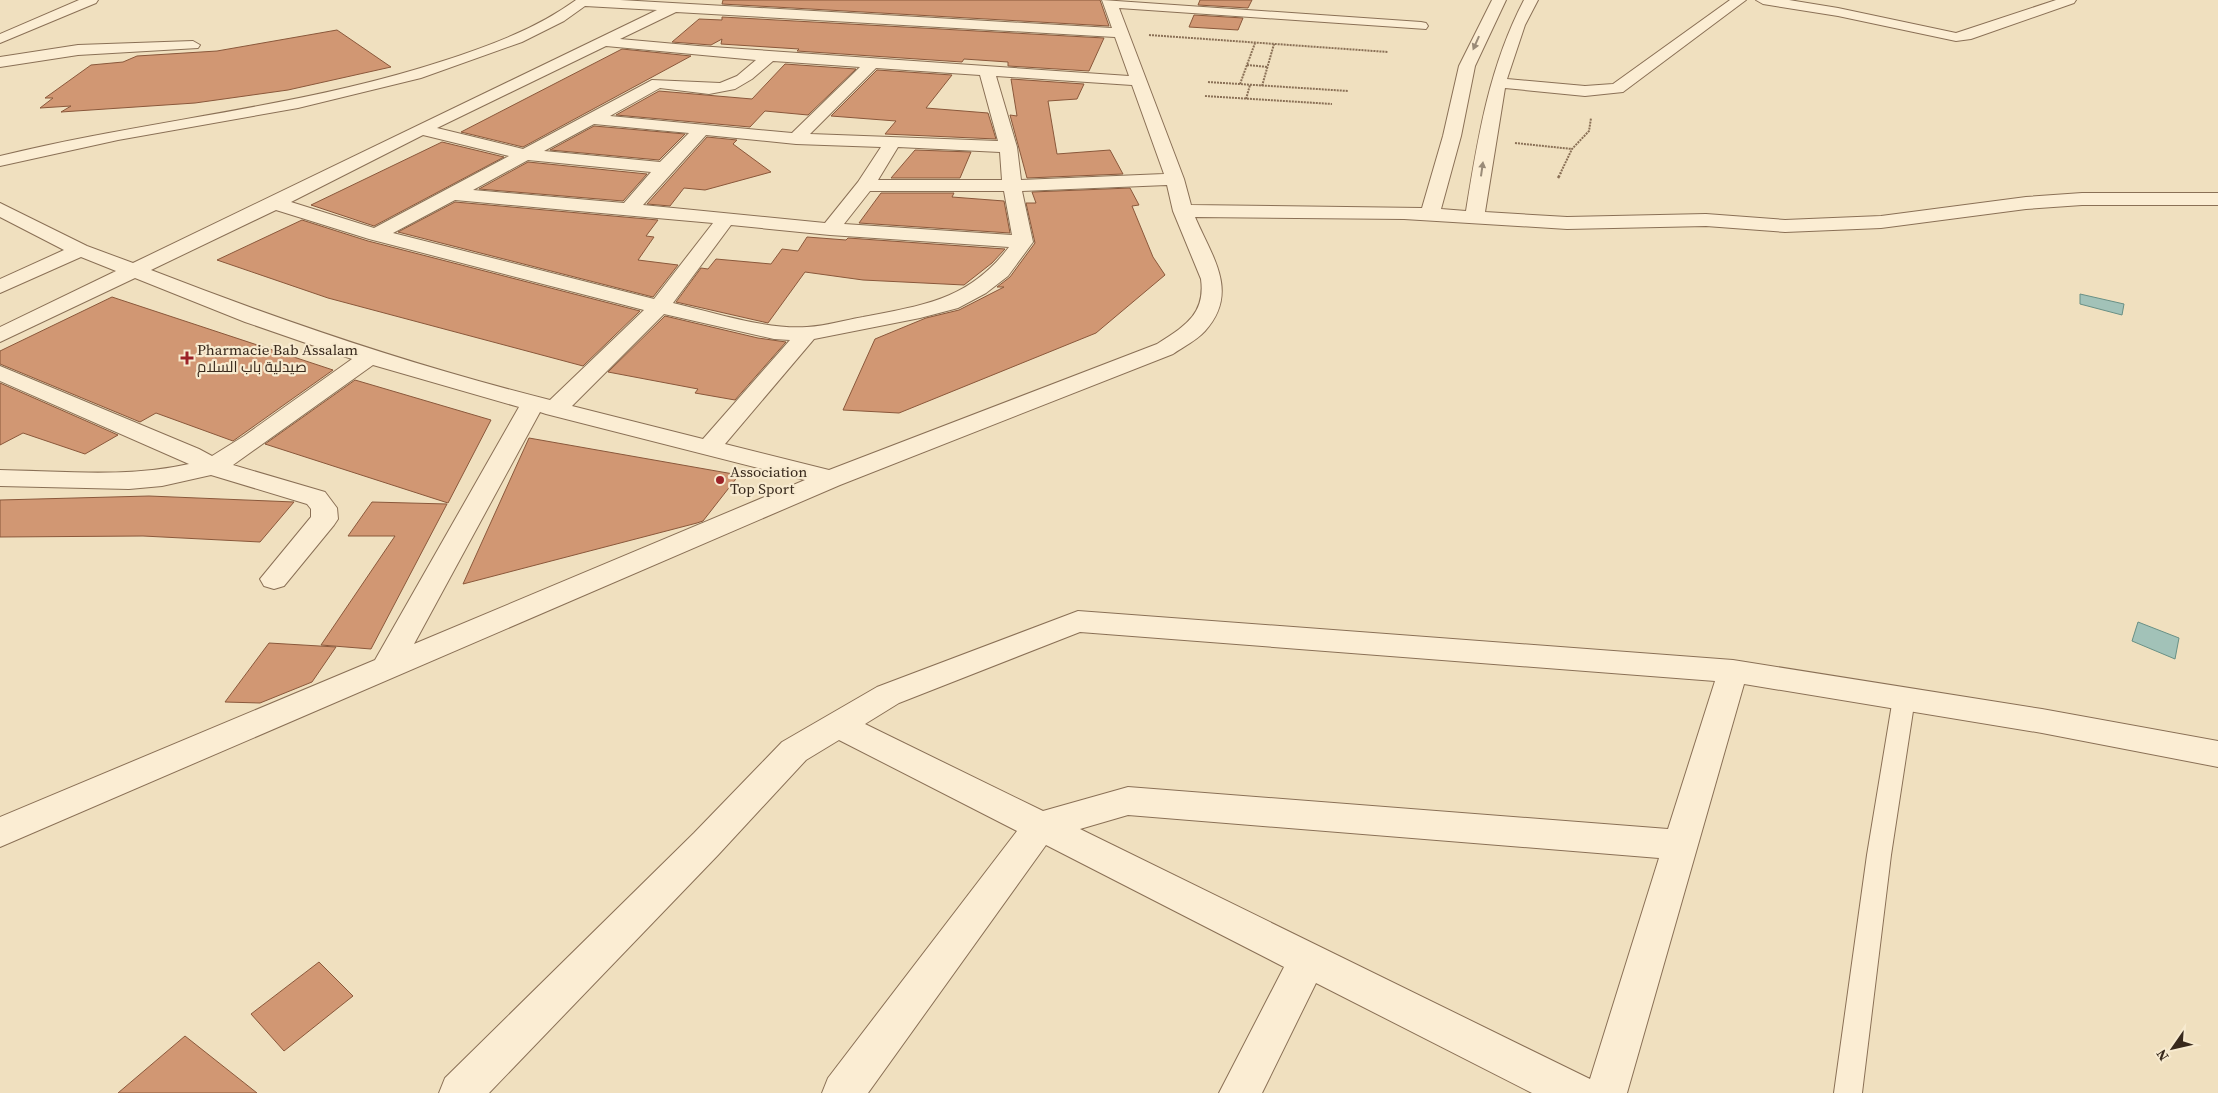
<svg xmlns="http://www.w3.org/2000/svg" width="2218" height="1093" font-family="'Source Serif 4',Cairo,serif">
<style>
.water{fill:#a2c2b8;stroke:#699085}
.building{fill:#d19773;stroke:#8a583b}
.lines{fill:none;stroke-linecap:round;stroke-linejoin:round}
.lane-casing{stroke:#8a7056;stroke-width:2}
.street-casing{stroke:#8a7056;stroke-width:2}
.path-far1{stroke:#8a7056;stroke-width:2;stroke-dasharray:2 1;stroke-linecap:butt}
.path{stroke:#8a7056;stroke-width:2.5;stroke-dasharray:3 2;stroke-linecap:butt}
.lane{fill:#fbedd3;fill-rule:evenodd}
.street{fill:#fbedd3;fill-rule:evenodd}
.oneway{fill:#9a8b78}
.poi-dot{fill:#9c2328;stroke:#f7eacf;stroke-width:2}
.labels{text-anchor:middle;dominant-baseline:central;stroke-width:4.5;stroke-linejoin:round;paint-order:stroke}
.poi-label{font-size:15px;fill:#38291c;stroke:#f7eacf;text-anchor:start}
</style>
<rect width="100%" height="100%" fill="#f0e0bf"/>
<path class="water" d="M2080 294 2124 304 2122 315 2080 304Z
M2138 622 2179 638 2175 659 2132 641Z"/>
<path class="building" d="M723 0H1100L1109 26 722 4Z
M1200 0H1252L1248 8 1198 5Z
M1194 15 1243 18 1238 30 1189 27Z
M722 17 1104 38 1089 71 1008 66V62L964 59 962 62 797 51 799 49 721 44 722 39 711 45 672 42 699 19 722 20Z
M337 30 391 67 288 90 195 103 61 112 71 106 40 108 53 98H45L91 65 123 62 137 56 217 51Z
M622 49 691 56 523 147 461 132Z
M785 64 856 69 808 115 765 111 750 127 616 115 659 91 752 99Z
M877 70 952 75 926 108 988 113 996 139 885 134 896 121 831 116Z
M1011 79 1084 84 1077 99 1048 101 1057 154 1110 150 1123 174 1027 178 1010 115 1017 116Z
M594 126 685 134 659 160 550 150Z
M707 137 737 140 733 144 771 172 705 190 684 188 670 206 647 204Z
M442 142 504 157 374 226 311 205Z
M915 150 971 152 960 178H891Z
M528 162 647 174 623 201 479 189Z
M1130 188 1139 205 1132 206 1153 257 1165 275 1096 333 899 413 843 410 875 339 926 318 959 310 1004 287H997L1010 277 1035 243 1026 203H1036L1032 192Z
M881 193H954L952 197 1004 201 1010 233 859 223Z
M455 202 658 220 646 236 654 237 638 260 678 265 653 297 398 232Z
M302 220 368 241 640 311 583 366 328 298 217 260Z
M807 237 846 240 848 238 1005 249 992 263 964 285 863 280 805 272 768 323 676 302 701 268 708 269 716 259 771 264 782 249 798 251Z
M112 297 333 370 233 441 156 413 140 422 0 364V351Z
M665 316 758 338 786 342 735 400 695 393 698 389 608 372Z
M355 380 491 420 448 503 265 444Z
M0 383 118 435 85 454 23 433 0 445Z
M529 438 739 475 703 521 697 523 463 584Z
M149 496 294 502 260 542 143 536 0 537V500Z
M372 502 447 504 371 649 321 645 395 536H348Z
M269 643 336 647 312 682 260 703 225 702Z
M319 962 353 996 284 1051 251 1014Z
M185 1036 257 1093H118Z"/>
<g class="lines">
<g class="lane-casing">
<path id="lane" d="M1904 690 1912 692 1915 698 1891 855 1862 1093H1834L1867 855 1893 698 1896 692Z"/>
</g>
<g class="street-casing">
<path id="street" d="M79 0H98L96 3 0 43V34Z
M576 0H620L1112 28 1102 0 1421 22 1426 23 1428 26 1426 29 1119 8 1184 179 1191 205 1422 208 1443 136 1459 66 1492 0H1506L1475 66 1461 136 1441 209 1466 211C1478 137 1489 67 1524 0H1538L1525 25 1507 79 1585 86 1613 84 1730 0H1746L1623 92 1585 96 1505 88 1485 212 1567 217 1706 214 1785 220 1881 216 2026 197 2082 193H2218V205H2082L2026 209 1881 228 1785 232 1706 226 1567 229 1404 219 1195 217C1212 257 1240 292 1205 331 1197 340 1183 347 1173 354L840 485 0 847V817L375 660 519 407 373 365 233 465 325 492 337 508 338 519 334 525 284 586 274 589 264 586 260 579 311 517V509L307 504 211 475 162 486 129 489 0 486V470C63 471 127 478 189 464L0 381V366L199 449 212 456 244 436 352 359 245 322 135 278 0 342V327L116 271 81 257 0 293V279L64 250 0 217V203L87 246 133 263 657 10 585 6 564 21 522 42 421 78 298 108 118 140 0 166V156C146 120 299 108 443 61 489 46 536 29 576 0ZM676 12 1115 37 1129 76 698 46 620 39ZM606 46 756 60 737 76 720 83 652 80 523 149 437 128ZM773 61 860 67 792 133 610 116 660 88 709 94 735 89 752 79ZM876 68 980 75 998 141 810 134ZM996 76 1132 85 1164 174 1021 180 1017 147ZM594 124 689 133 660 162 544 151ZM423 135 509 156 374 228 291 202ZM706 135 796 144 881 147 858 182 825 223 643 205ZM898 147 1000 152 1002 180H878ZM528 160 651 172 624 203 473 190ZM1167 185 1173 211 1201 279C1206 315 1183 327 1157 344L829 470 725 444 814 339 920 318 958 308 986 293 1008 276 1033 242 1022 191ZM870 191H1004L1012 235 844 224ZM455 200 713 223 654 299 393 233ZM276 210 369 239 644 310 550 400C414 366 282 321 151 270ZM731 225 830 235 1009 247C969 300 924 305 863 317 845 320 826 326 807 327 767 330 712 312 673 303ZM664 314 774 339 790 340 703 439 572 406ZM540 412 546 414 805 480 414 644Z
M1756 0H1789L1838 8 1956 33 2056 0H2076L2074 3 1971 39 1956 41 1838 16 1763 4Z
M193 41 200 45 198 48 78 55 0 67V57L78 45Z
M1078 611 1733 660 2042 709 2218 741V767L2042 733 1744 684 1627 1093H1532L1316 983 1262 1093H1219L1284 967 1046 845 868 1093H822L828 1078 1017 831 839 740 806 760 718 855 489 1093H439L445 1078 694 833 782 742 877 687ZM1080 632 1715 681 1668 829 1128 787 1043 811 865 724 899 703ZM1128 815 1659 858 1590 1079 1080 829Z"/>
</g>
<path class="path-far1" d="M1149 35 1388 52
M1247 65 1268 67
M1208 82 1348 91
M1240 84 1255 43
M1262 86 1274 44
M1205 96 1332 104
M1246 99 1250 85
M1515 143 1572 149
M1560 174 1572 149 1589 131 1591 118"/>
<path class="path" d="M1558 178 1561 173"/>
<use href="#lane" class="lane"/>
<use href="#street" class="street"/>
</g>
<defs><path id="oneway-solid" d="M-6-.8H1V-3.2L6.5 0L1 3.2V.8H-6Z" transform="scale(1.25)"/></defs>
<g class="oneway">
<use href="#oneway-solid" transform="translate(1476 43) rotate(114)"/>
<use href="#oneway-solid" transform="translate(1482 169) rotate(-82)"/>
</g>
<g class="poi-dot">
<path d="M184.5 350.5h5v5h5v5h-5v5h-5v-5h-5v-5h5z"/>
<circle cx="720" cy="480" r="5"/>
</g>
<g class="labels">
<g class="poi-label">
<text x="197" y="349">Pharmacie Bab Assalam<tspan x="197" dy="17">صيدلية باب السلام</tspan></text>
<text x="730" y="471">Association<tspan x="730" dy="17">Top Sport</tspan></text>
</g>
</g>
<g transform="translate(2173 1048) rotate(236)" stroke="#f7eacf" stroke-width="4" paint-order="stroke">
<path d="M0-4L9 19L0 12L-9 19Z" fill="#38291c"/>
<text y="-8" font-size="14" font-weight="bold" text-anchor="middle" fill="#38291c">N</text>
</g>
</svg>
